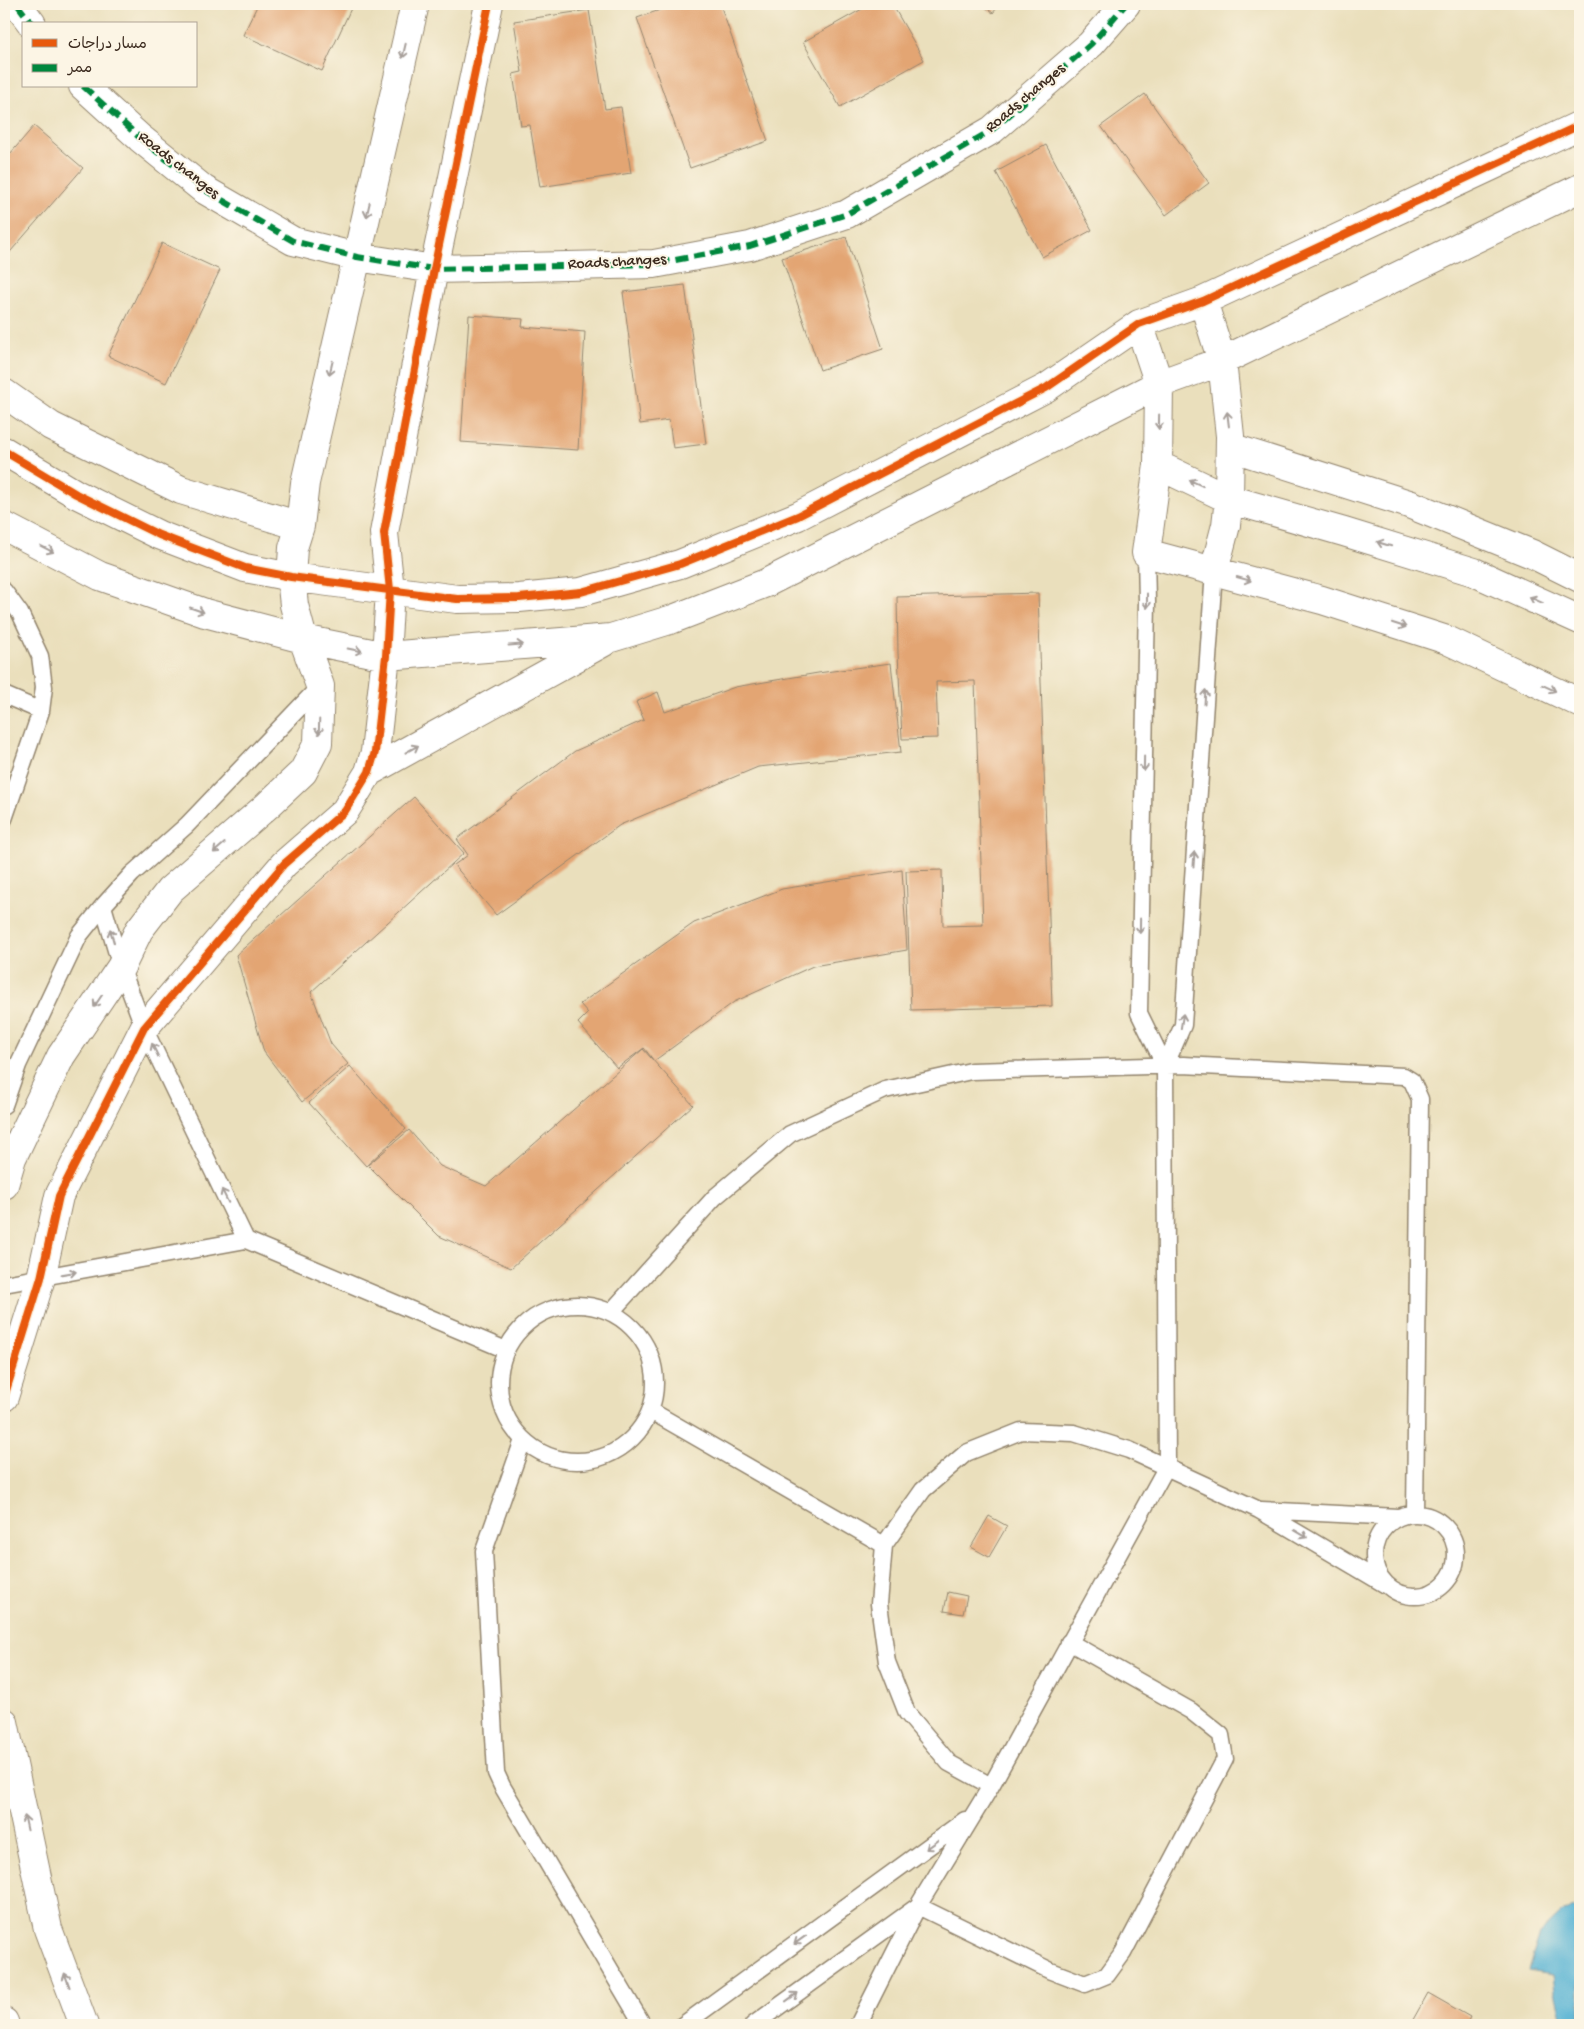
<svg xmlns="http://www.w3.org/2000/svg" width="1584" height="2029" font-family="'Gochi Hand','Playpen Sans Arabic',sans-serif">
<style>
.water{fill:#55b2d4;stroke:#486e79}
.building{fill:#e3a573}
.lines{fill:none;stroke-linecap:round;stroke-linejoin:round}
.service-casing{stroke:#92846d;stroke-width:19}
.minor-casing{stroke:#92846d;stroke-width:30}
.service{stroke:#fff;stroke-width:16}
.minor{stroke:#fff;stroke-width:28}
.quiet{stroke:#00873e;stroke-width:6;stroke-dasharray:12 6;stroke-linecap:butt}
.cycleway-casing{stroke:#fcf5e5;stroke-width:11}
.cycleway{stroke:#e8590c;stroke-width:8}
.oneway{stroke:#a79f9a}
.labels{text-anchor:middle;dominant-baseline:central;stroke-width:4;stroke-linejoin:round;paint-order:stroke}
.street-label{font-size:16px;fill:#3b2a1e;stroke:#fcf5e5}
</style>
<rect width="100%" height="100%" fill="#fcf5e5"/>
<filter id="ink" filterUnits="userSpaceOnUse"><feTurbulence type="fractalNoise" baseFrequency=".02" numOctaves="2"/><feDisplacementMap in="SourceGraphic" scale="10" xChannelSelector="R" yChannelSelector="G"/><feConvolveMatrix kernelMatrix="1 2 1 2 8 2 1 2 1" color-interpolation-filters="sRGB"/></filter>
<filter id="wash" filterUnits="userSpaceOnUse"><feTurbulence type="fractalNoise" baseFrequency=".0096" numOctaves="4" result="noise"/><feDisplacementMap in="SourceGraphic" scale="20" xChannelSelector="R" yChannelSelector="G"/><feGaussianBlur stdDeviation="1.12" result="paint"/><feColorMatrix in="noise" values="0 0 0 0 0 0 0 0 0 0 0 0 0 0 0 0 0 1.4 0 .05"/><feComposite in="paint" operator="in"/></filter>
<g filter="url(#wash)">
<rect width="100%" height="100%" fill="#eadfbc"/>
<path class="water" d="M1580 1907V2025H1563L1555 1992 1553 1975 1528 1971 1540 1933 1561 1913Z"/>
<g id="blocks">
<path class="building" d="M258 4H291L297 6 298 4H353L322 71 243 35Z
M677 4H720L768 141 690 168 637 18Z
M871 4H892L924 60 840 107 803 42Z
M981 4H1000L993 13Z
M589 10 605 109 621 107 631 173 540 187 530 125 521 126 513 74 522 72 514 21Z
M1145 94 1209 183 1166 215 1101 126Z
M34 126 83 168 4 259V161Z
M1046 145 1092 230 1042 257 996 172Z
M846 237 883 349 820 370 782 258Z
M162 243 220 270 166 383 108 356Z
M685 285 706 444 673 448 669 420 640 424 623 292Z
M469 315 523 319 522 327 585 332 578 450 461 442Z
M1038 593 1052 1006 911 1010 906 871 942 870 943 926 983 925 975 681 936 682 938 738 902 739 898 653 897 597Z
M891 663 901 752 758 767 620 825 496 915 454 865 468 855 457 839 575 751 644 720 636 702 658 692 665 712 735 687 818 673Z
M414 797 464 853 311 992 331 1044 348 1064 302 1102 264 1052 236 955Z
M902 870 907 950 813 966 734 1002 654 1061 644 1048 617 1068 578 1023 588 1013 580 1004 694 923 782 889Z
M643 1049 693 1105 511 1268 439 1236 368 1165 409 1130 440 1166 486 1186Z
M350 1066 406 1129 366 1166 309 1103Z
M989 1516 1007 1526 989 1557 971 1547Z
M948 1592 967 1596 963 1614 944 1611Z
M1428 1993 1470 2017 1466 2025H1410Z"/>
</g>
</g>
<g filter="url(#ink)">
<use href="#blocks" fill-opacity="0" stroke="#92846d" stroke-width="1"/>
<g class="lines">
<g class="service-casing">
<path id="service" d="M1146 553 1147 602 1139 1013 1165 1066
M4 591 20 613 40 656 44 687 41 711 4 819
M4 695 41 711
M103 906 121 967 144 1028 246 1240
M4 1105 18 1065 79 936 103 906 132 874 187 825 320 686
M4 1284 246 1240 506 1350
M499 1383a78 78 0 1 1 156 0a78 78 0 1 1-156 0Z
M611 1312 715 1197 790 1134 885 1090 971 1071 1183 1065 1404 1076 1412 1081 1420 1099 1415 1513
M651 1411 884 1545
M523 1440 484 1551 496 1773 502 1786 643 2025
M1261 1510 1398 1517
M1374 1555a41 41 0 1 1 82 0a41 41 0 1 1-82 0Z
M991 1786 949 1763 907 1713 887 1662 879 1604 884 1545 923 1490 966 1453 1021 1431 1074 1433 1129 1450 1259 1510 1386 1585
M683 2025 965 1820
M753 2025 918 1906 1051 1971 1085 1984 1107 1975 1123 1953 1225 1759 1221 1735 1191 1711 1069 1642
M858 2025 918 1906 991 1786 1167 1466 1165 1066 1183 1025 1214 571"/>
</g>
<g class="minor-casing">
<path id="minor" d="M17 4 32 24
M83 86 140 138 203 189 293 241 357 257 434 269 654 264 750 246 847 214 992 130 1091 44 1126 4
M1203 301 1222 361 1230 436 1229 499 1226 525 1214 571
M1139 324 1159 384 1158 465 1146 553 1322 600 1447 640 1580 703
M4 393 51 426 181 490 300 526
M1230 447 1409 504 1532 554 1580 578
M4 451 76 494 159 535 245 568 291 577 457 599 519 598 581 592 680 564 798 516 1046 388 1139 324 1203 301 1580 125
M1158 465 1229 499 1344 532 1474 572 1580 620
M4 526 100 576 205 613 303 639 386 656 611 638 673 619 766 583 1159 384 1222 361 1580 188
M369 772 604 642
M4 1185 12 1158 61 1056 121 967 139 930 170 890 268 805 303 772 318 743 320 686 303 639 294 605 291 577 293 548 300 526 305 483 415 4
M4 1397 41 1278 59 1196 144 1028 284 864 345 811 369 772 375 752 386 656 390 590 384 533 434 269 489 4
M4 1722 48 1929 84 2025
M4 2022 5 2025"/>
</g>
<use href="#service" class="service"/>
<use href="#minor" class="minor"/>
<path class="quiet" d="M17 4 32 24
M83 86 140 138 203 189 293 241 357 257 434 269 654 264 750 246 847 214 992 130 1091 44 1126 4"/>
<g class="cycleway-casing">
<path id="cycleway" d="M4 451 76 494 159 535 245 568 291 577 457 599 519 598 581 592 680 564 798 516 1046 388 1139 324 1203 301 1580 125
M4 1397 41 1278 59 1196 144 1028 284 864 345 811 369 772 375 752 386 656 390 590 384 533 434 269 489 4"/>
</g>
<use href="#cycleway" class="cycleway"/>
</g>
<defs><path id="oneway-shaft" d="M-6 0H5M1.5-3L5.5 0L1.5 3" fill="none" stroke-width="1.6" stroke-linecap="round" stroke-linejoin="round" transform="scale(1.25)"/></defs>
<g class="oneway">
<use href="#oneway-shaft" transform="translate(404 51) rotate(103)"/>
<use href="#oneway-shaft" transform="translate(368 210) rotate(103)"/>
<use href="#oneway-shaft" transform="translate(331 368) rotate(103)"/>
<use href="#oneway-shaft" transform="translate(1228 419) rotate(-97)"/>
<use href="#oneway-shaft" transform="translate(1159 422) rotate(91)"/>
<use href="#oneway-shaft" transform="translate(1196 483) rotate(-155)"/>
<use href="#oneway-shaft" transform="translate(1384 544) rotate(-163)"/>
<use href="#oneway-shaft" transform="translate(47 549) rotate(27)"/>
<use href="#oneway-shaft" transform="translate(1244 579) rotate(15)"/>
<use href="#oneway-shaft" transform="translate(1536 600) rotate(-156)"/>
<use href="#oneway-shaft" transform="translate(1147 601) rotate(90)"/>
<use href="#oneway-shaft" transform="translate(197 610) rotate(19)"/>
<use href="#oneway-shaft" transform="translate(1399 625) rotate(18)"/>
<use href="#oneway-shaft" transform="translate(516 645) rotate(-4)"/>
<use href="#oneway-shaft" transform="translate(355 650) rotate(11)"/>
<use href="#oneway-shaft" transform="translate(1549 688) rotate(25)"/>
<use href="#oneway-shaft" transform="translate(1205 697) rotate(-86)"/>
<use href="#oneway-shaft" transform="translate(319 727) rotate(92)"/>
<use href="#oneway-shaft" transform="translate(412 749) rotate(-29)"/>
<use href="#oneway-shaft" transform="translate(1144 764) rotate(91)"/>
<use href="#oneway-shaft" transform="translate(219 848) rotate(139)"/>
<use href="#oneway-shaft" transform="translate(1194 859) rotate(-86)"/>
<use href="#oneway-shaft" transform="translate(1140 926) rotate(91)"/>
<use href="#oneway-shaft" transform="translate(112 936) rotate(-106)"/>
<use href="#oneway-shaft" transform="translate(98 1001) rotate(124)"/>
<use href="#oneway-shaft" transform="translate(1182 1021) rotate(-81)"/>
<use href="#oneway-shaft" transform="translate(155 1050) rotate(-116)"/>
<use href="#oneway-shaft" transform="translate(225 1196) rotate(-116)"/>
<use href="#oneway-shaft" transform="translate(69 1273) rotate(-10)"/>
<use href="#oneway-shaft" transform="translate(1301 1534) rotate(31)"/>
<use href="#oneway-shaft" transform="translate(26 1823) rotate(-102)"/>
<use href="#oneway-shaft" transform="translate(932 1845) rotate(144)"/>
<use href="#oneway-shaft" transform="translate(800 1940) rotate(144)"/>
<use href="#oneway-shaft" transform="translate(67 1980) rotate(-110)"/>
<use href="#oneway-shaft" transform="translate(792 1997) rotate(-36)"/>
</g>
</g>
<g class="labels">
<g class="street-label">
<text transform="translate(1026 99) rotate(-40)">Roads changes</text>
<text transform="translate(178 166) rotate(38)">Roads changes</text>
<text transform="translate(617 263) rotate(-3)">Roads changes</text>
</g>
</g>
<rect width="1584" height="2029" fill="none" stroke="#fcf5e5" stroke-width="20"/>
<rect x="22" y="22" width="175" height="65" fill="#fcf5e5" stroke="#afa495"/>
<rect x="32" y="39" width="25" height="8" fill="#e8590c" stroke="#afa495"/>
<text x="68" y="48" font-size="15" fill="#3b2a1e">مسار دراجات</text>
<rect x="32" y="64" width="25" height="8" fill="#00873e" stroke="#afa495"/>
<text x="68" y="72" font-size="15" fill="#3b2a1e">ممر</text>
</svg>
